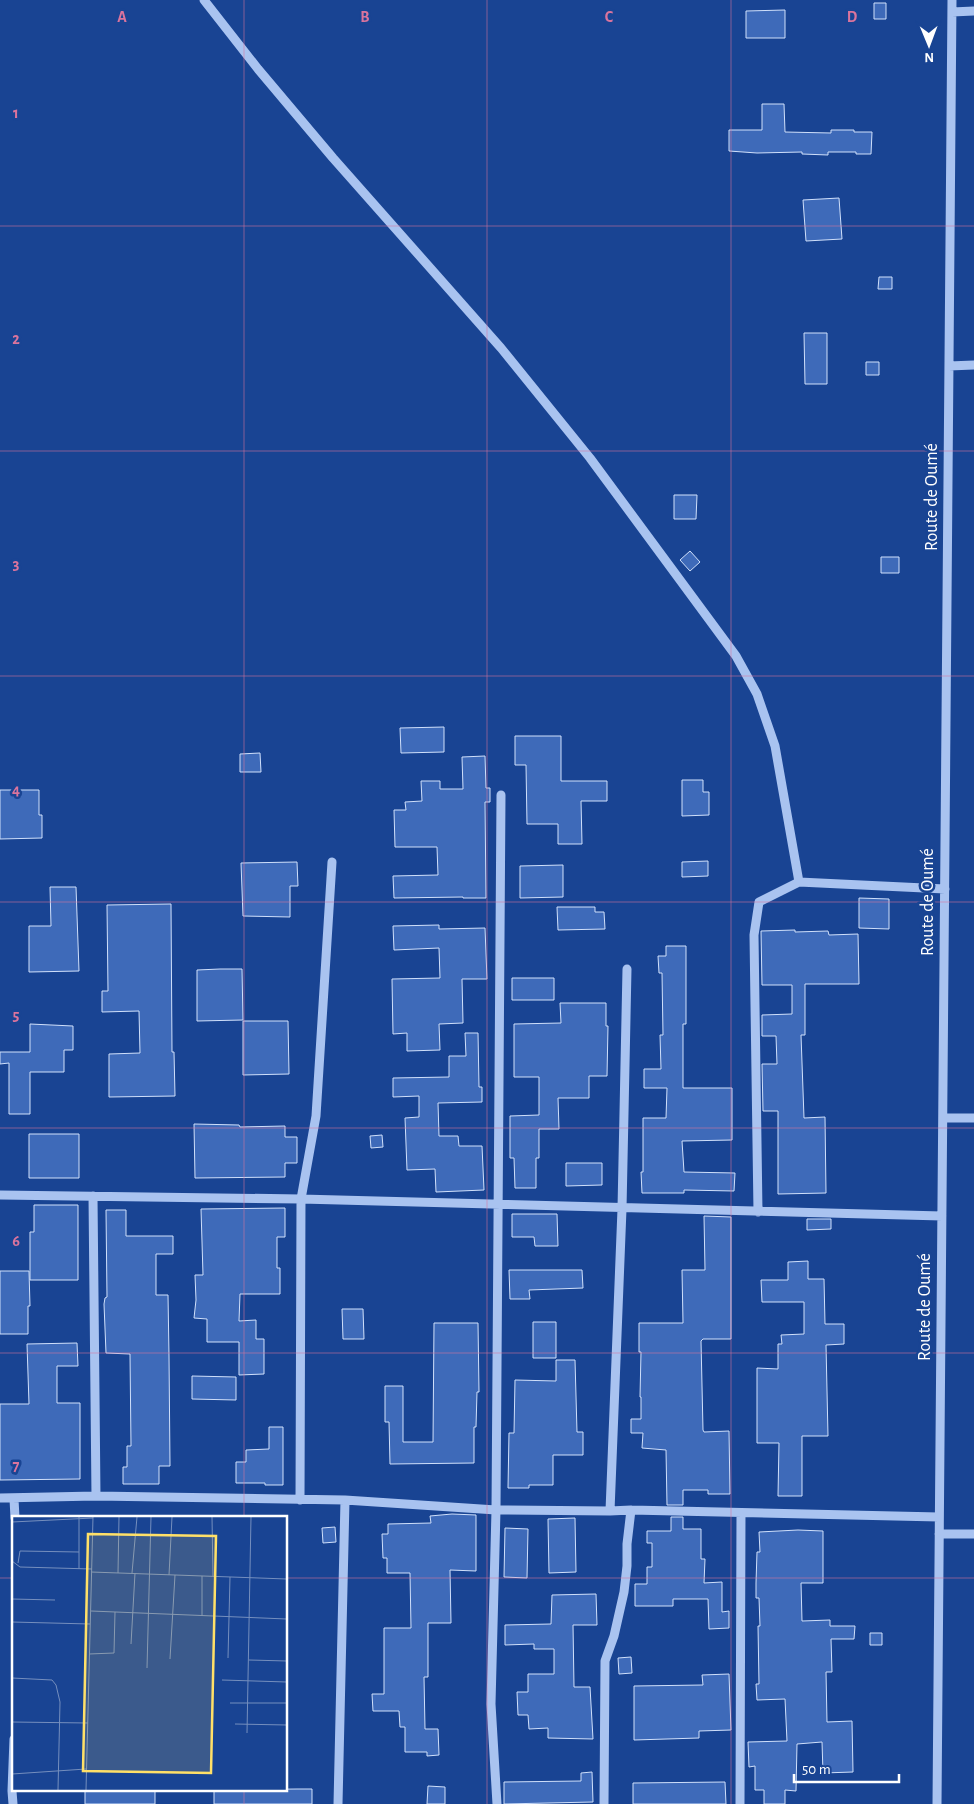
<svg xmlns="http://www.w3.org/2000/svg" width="974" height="1804" font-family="'Alegreya Sans',sans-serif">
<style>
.building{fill:#3e6ab9;stroke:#d0e0fb}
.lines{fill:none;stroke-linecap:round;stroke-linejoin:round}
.minor{stroke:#a9c3f0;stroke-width:9}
.grid{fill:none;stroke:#da749d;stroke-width:1;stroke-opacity:0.55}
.labels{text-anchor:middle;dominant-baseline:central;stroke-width:5;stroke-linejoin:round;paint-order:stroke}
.street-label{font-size:18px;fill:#fff;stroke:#194493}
.inset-road{fill:none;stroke:#758fbe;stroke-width:1}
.view{fill:#ffe068;fill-opacity:0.15;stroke:#ffe068;stroke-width:2.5}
.inset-edge{fill:none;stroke:#fff;stroke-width:2.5}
.grid-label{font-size:16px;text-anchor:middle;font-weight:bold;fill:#da749d;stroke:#194493;stroke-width:5;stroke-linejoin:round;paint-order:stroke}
</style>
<rect width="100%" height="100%" fill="#194493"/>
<path class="building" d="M874 3H886V19H874Z
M785 10V38H746V11Z
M762 104H784L785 132 831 133V130H854V132H872L871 154H856V152H828V155L802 154V152L757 153 729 151V130H762Z
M839 198 842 239 806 241 803 200Z
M879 277H892V289H878Z
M804 333H827V384H805Z
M866 362H879V375H866Z
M674 495H697L696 519H674Z
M690 551 700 562 690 571 680 560Z
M881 557H899V573H881Z
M444 727V752L401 753 400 728Z
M515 736H561V781H607V801H581L582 844H558V824H527L526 765H515Z
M260 753 261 772H240V754Z
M485 756 486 788H490V802H485L486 898H463V897L394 898 393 876 438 875 437 847H395L394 810H406L405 802 422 801 421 781H440V789H463L462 757Z
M682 780H703V792H709V815L682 816Z
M0 790H39V815H42V838L0 839Z
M708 861V876L682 877V862Z
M297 862 298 886H290V917L243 916 241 863Z
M563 865V897L520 898V866Z
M50 887H76L79 971 29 972V926H51Z
M859 898 889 899V929L859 928Z
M171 904 172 1052H174L175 1096 109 1097V1054L140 1053 139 1011 102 1012V991H108L107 905Z
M557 907H595V912H604L605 929 558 930Z
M439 925V929L485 928 487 979H462L463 1023 439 1024 440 1050 407 1051V1033L393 1034 392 979 440 978 439 948 394 950 393 926Z
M795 930V932L828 931 829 935 858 934 859 984H805V1035H801L804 1118 825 1117 826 1193 778 1194V1111H763L762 1064H777L776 1036H762V1015L792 1014V985H762L761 931Z
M666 946H686V1024H683V1088H732V1140L682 1141 684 1172 735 1173 734 1191 684 1190V1193H642L641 1172H643V1118H666L667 1088H644V1069H661L660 1035H663L662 973H659L658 956H666Z
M220 969H242L243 1020 197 1021V970Z
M512 978H554V1000H512Z
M560 1003H606V1026H608L607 1076H589V1098H558L559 1129H539V1158H536V1188H515L514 1158H510V1116L539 1115V1077H514V1024L561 1023Z
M243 1021H288L289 1074 243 1075Z
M30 1024 73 1026V1050H64V1072H30V1114H9V1063L0 1064V1052H30Z
M465 1033H478L479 1087H482V1102L438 1103 439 1136H458L459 1146H482L484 1190 436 1192 435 1169 407 1170 405 1118 419 1117V1096L393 1097V1078L449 1077V1056H466Z
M194 1124 239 1125 240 1127 285 1126V1137H297V1163H285V1177L195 1178Z
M29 1134H79V1178H29Z
M382 1135 383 1147 371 1148 370 1136Z
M566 1163H602V1185L566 1186Z
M34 1205H78V1280H30V1232H34Z
M285 1208V1237H277V1268H280V1294H240L239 1321 256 1320V1339H264V1374L239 1375V1342H207V1319L194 1318 196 1300 195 1275H203L201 1209Z
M106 1210H126V1236H173V1254H156V1295H168L169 1356 170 1466H159V1484H123V1467H127V1446H131L130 1354 106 1353 104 1304 105 1298 107 1297Z
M512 1214H557L558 1246H535L534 1237H512Z
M704 1216 731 1217V1339H703L701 1341 703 1430 704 1432 729 1431 730 1494H708V1490H683V1505H667L666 1450 642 1448 643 1433H631V1419H641V1397H640L641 1352H639V1323H683L682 1270H705Z
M807 1219H831V1229L807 1230Z
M808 1261V1279H824L825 1324H844V1344L826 1345 828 1436H802V1496H778L779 1443H757V1368L778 1369V1344H782L781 1335 804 1334V1302H762L761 1280H788V1262Z
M509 1270H582L583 1288 529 1290 530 1299H510Z
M0 1271H29L30 1306H28V1334H0Z
M342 1309H363L364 1339H343Z
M533 1322H556V1358H533Z
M434 1323H478L479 1392H477L476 1427H474V1463L390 1464 389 1422H385V1386H403V1442H433Z
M77 1343 78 1366H57V1403H80V1479L0 1480V1404H29L27 1344Z
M556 1360H575L577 1432H583V1455H553V1485H529V1488H508L509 1433H514L515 1380 556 1381Z
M192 1376 236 1377V1400L192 1399Z
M269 1427H283V1485H265V1483H236V1462H246V1450L269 1449Z
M452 1514 476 1515V1571L450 1570 451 1623H428V1677H424L425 1729H438L439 1755 427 1756V1752H405V1727H400L399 1711H373L372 1694H384V1628H411L410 1573H387V1558H383L382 1534H388V1524L431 1523 430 1516Z
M671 1517H683V1529H701V1559H705L704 1583 722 1582V1612L729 1611V1628L709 1629 708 1599H673V1606H635V1584H647V1567H652V1543H647V1531H671Z
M575 1518 576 1572 549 1573 548 1519Z
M335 1527 336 1542 323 1543 322 1528Z
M505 1528 528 1529 527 1578 504 1577Z
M798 1530 823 1531V1583H801L802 1621 830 1620V1626H855L854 1639H831L832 1672H826L827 1722 852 1721 853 1772 823 1773 822 1742 797 1744 796 1791 785 1790V1804H764V1790H755V1766L749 1767 748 1742 787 1741 785 1699 757 1700 756 1684H759L758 1626H760L759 1598H756V1583L757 1552H760L759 1532Z
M596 1594 597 1625H573L574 1687H590L593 1739 548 1738V1728L529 1729 528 1715H518L517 1692H528V1674H554V1649H534V1644L505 1645V1625L551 1624 552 1595Z
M870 1633H882V1645H870Z
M631 1657 632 1673 619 1674 618 1658Z
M729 1674 731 1730 699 1731V1738L634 1740V1686L703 1685 702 1675Z
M592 1772 593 1802 504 1804V1782L581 1781V1773Z
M725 1782 726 1804H633V1783Z
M428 1786 445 1787V1804H427Z
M297 1789H312V1804H214V1790Z
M85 1790H155V1804H85Z"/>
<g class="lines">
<path class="minor" d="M204 0 258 69 333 158 501 348 590 458 736 656 757 694 775 746 799 882
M952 12 974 11
M949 366 974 365
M943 1118H974
M0 1195 301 1199 942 1216
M93 1196 96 1496
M758 1212 754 935 759 902 799 882 945 889
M0 1498 96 1496 345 1500 496 1510 610 1511 631 1510 939 1517
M14 1499 15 1518
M300 1500 301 1199 316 1116 332 862
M610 1511 622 1209 627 969
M939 1534H974
M13 1804 12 1791 14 1739
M338 1804 345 1500
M497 1804 491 1704 496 1510 501 795
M604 1804 605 1661 614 1636 624 1592 627 1566V1544L631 1510
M740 1804 741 1513
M937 1804 952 0"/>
</g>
<path class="grid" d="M244 0V1518M487 0V1804M731 0V1804M0 226H974M0 451H974M0 676H974M0 902H974M0 1128H974M0 1353H974M0 1578H14M286 1578H974M244 1790V1804"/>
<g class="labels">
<g class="street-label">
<text transform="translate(932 497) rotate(-90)">Route de Oumé</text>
<text transform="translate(928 902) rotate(-90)">Route de Oumé</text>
<text transform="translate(925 1307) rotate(-90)">Route de Oumé</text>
</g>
</g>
<g transform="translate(12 1516)">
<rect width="275" height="275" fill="#194493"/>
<path class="inset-road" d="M200 1 201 60M0 6 81 2M0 45 8 51 80 53M6 47 8 35 67 36M67 53V1M79 56 275 63M106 57 107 1M120 57 125 1M157 59 160 1M0 83 43 84M79 95 275 103M190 100V60M0 106 78 108M119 128 123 57M77 138 102 137 103 96M216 142 218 61M158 143 163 59M237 144 275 145M135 152 139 1M0 162 40 164 44 169 48 186 46 274M210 164 275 166M218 187H275M0 206 76 207M223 208 275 209M235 217 239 1M0 258 74 253M74 274 81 1"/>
<path class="view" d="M76 18 204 20 199 257 71 255Z"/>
<rect width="275" height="275" class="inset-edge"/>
</g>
<g class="grid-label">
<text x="122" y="22">A</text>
<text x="365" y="22">B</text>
<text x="609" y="22">C</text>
<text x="852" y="22">D</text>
<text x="16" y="118">1</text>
<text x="16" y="344">2</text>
<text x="16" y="569">3</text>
<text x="16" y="795">4</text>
<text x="16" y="1020">5</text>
<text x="16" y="1246">6</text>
<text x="16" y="1471">7</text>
</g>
<g transform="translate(929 45) rotate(179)" stroke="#194493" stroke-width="4" paint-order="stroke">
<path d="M0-4L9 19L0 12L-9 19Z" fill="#ffffff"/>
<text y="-8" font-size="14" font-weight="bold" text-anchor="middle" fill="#ffffff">N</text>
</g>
<path d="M794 1774v8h105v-8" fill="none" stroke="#ffffff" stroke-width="2.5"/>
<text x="802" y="1774" font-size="15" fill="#ffffff" stroke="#194493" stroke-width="4" paint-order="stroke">50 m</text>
</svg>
